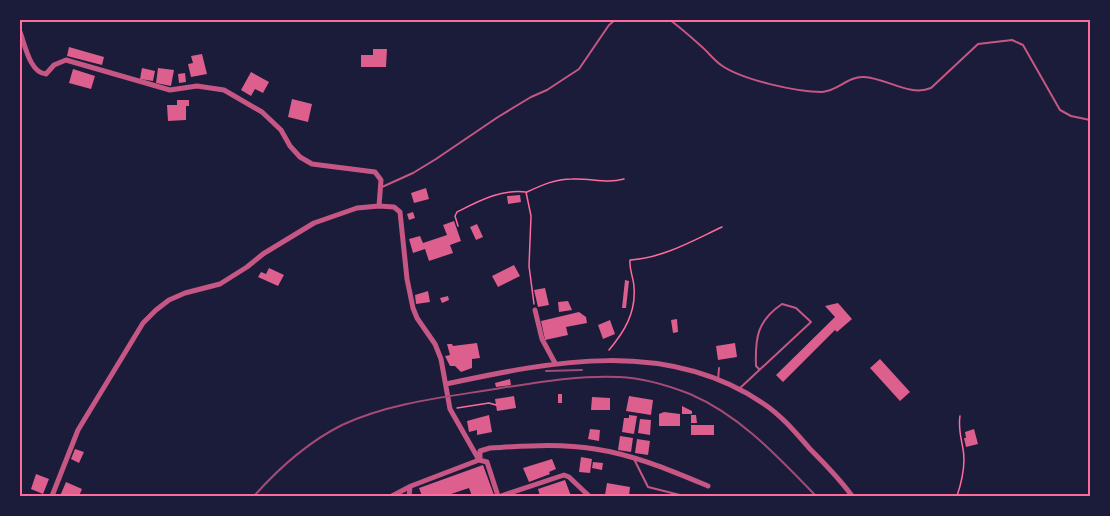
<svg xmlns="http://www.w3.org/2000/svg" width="1110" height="516" font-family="'Archivo Narrow',sans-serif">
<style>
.building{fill:#dd5f8e}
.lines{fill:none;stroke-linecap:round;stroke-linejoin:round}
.path{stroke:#ff6b9d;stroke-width:1.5}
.service{stroke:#c65784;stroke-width:2}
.minor{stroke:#c65784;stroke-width:5}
.rail{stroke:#a44b75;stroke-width:2}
.neatline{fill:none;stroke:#ff6b9d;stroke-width:2}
</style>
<rect width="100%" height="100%" fill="#1b1b3a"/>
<path class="building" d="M69 47 104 57 102 65 67 56Z
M373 49H387L386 67H361V55H373Z
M202 54 207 74 191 77 188 64 193 63 191 56Z
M142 68 155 71 153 81 140 79Z
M158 68 174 70 171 86 156 83Z
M73 69 95 76 91 89 69 83Z
M251 72 269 82 263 93 255 89 251 96 241 90Z
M185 73 186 82 179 83 178 74Z
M292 99 312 104 308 122 288 117Z
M177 100H189V106H186V120L168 121 167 105H177Z
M426 188 429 199 414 203 411 193Z
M520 195 521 202 508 204 507 196Z
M413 212 415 218 409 220 407 214Z
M454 221 461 241 450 245 453 253 429 261 425 249 413 253 409 239 420 236 423 243 447 235 443 225Z
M477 224 483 237 476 240 470 227Z
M514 265 520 276 498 287 492 276Z
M269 268 284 275 278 286 258 277 261 272 266 274Z
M625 280 629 281 626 308H622Z
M545 288 549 305 538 307 534 290Z
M428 291 430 302 416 304 415 295Z
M448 296 449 300 442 303 440 298Z
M568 301 572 310 559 312 558 302Z
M838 303 852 319 837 332 835 330 783 382 776 375 835 317 825 306Z
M579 312 586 317 587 323 566 327 568 335 545 340 541 321Z
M677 319 678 332 673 333 671 320Z
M610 320 615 334 603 339 598 325Z
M477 343 480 358 472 359V368L461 372 455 366H450L445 356 450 355 447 344H452L453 346Z
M735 343 737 357 718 360 716 346Z
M880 359 910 392 900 401 870 368Z
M510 379 511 385 496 387 495 383Z
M558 394H562V403H558Z
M514 396 516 408 497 411 495 399Z
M629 396 653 400 651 415 626 411Z
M592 397 610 398V410H591Z
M682 406 692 411V414H682Z
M664 412 680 414V426H659V414Z
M489 415 492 432 477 435V430L469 432 467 421Z
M629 415 637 416 634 434 622 432 624 418H629Z
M691 415H696L697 423H691Z
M640 419 651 420 650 435 638 433Z
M691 425H714V435H691Z
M590 429 600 430 599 441 588 439Z
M974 429 978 444 966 447 964 438H966L965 432Z
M620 436 633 438 631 452 618 450Z
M637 439 650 441 648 455 635 453Z
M75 449 84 452 79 463 71 459Z
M581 457 592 459 590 473 579 472Z
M552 459 556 469 549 472 550 474 529 482 523 468Z
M593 462 603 463 602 470 592 468Z
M483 465 494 495 472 496 469 488 445 496H422L419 488Z
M36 474 49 479 43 494 31 489Z
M565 480 571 496H540L538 489Z
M66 482 82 489 79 496H60Z
M607 483 630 487 629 496 605 495Z"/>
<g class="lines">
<path class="path" d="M527 192C542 185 555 179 572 179 591 178 606 184 624 179
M458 226 455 216 457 212C479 201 501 189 526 192L531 216 529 266 534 304
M609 350C624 332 636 313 634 288 634 278 629 271 630 260 663 258 692 241 722 227
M457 408 489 403 496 405
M957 496C962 481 966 465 963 449 961 437 958 428 960 416"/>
<path class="service" d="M670 20C681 28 691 37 701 46 708 52 714 60 721 65 742 80 797 92 822 92 838 91 848 76 864 77 886 78 910 97 931 88L978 44 1012 40 1023 45 1060 110 1071 116 1090 120
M382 187 413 173 436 159 498 117 531 97 547 90 579 69 609 25 615 20
M718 380 719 368
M739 389 811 322 796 308 782 304C757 321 755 338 756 366L759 369
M634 459 648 487 684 496"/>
<path class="minor" d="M20 32C25 45 30 73 46 74L54 65 66 60 170 90 197 86 224 90 262 112 281 130 290 146 300 157 312 164 375 172 381 180 379 206
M535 310 542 339 555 363
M446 384C553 361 667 338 764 404 782 416 796 433 810 449 825 464 840 479 852 496
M480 459V451L490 448C525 446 560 443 595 449 635 455 672 471 708 486
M479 460 487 462 498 496
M52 496 78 430 143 323 156 310 169 300 185 293 220 284 247 267 263 254 314 223 357 208 379 206 394 207 400 212 407 279 413 308 417 318 435 344 441 359 450 409 479 460
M392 496 411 486 479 460
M409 496 410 487
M501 496 564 475 569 477 589 496"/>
<path class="rail" d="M546 371 582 370
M254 496C279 468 308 442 342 425 392 402 447 397 501 388 540 382 580 375 619 377 643 378 667 385 690 394 741 416 778 457 816 496"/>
</g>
<rect width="1110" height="516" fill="none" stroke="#1b1b3a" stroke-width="42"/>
<rect x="21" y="21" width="1068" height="474" class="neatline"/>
</svg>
